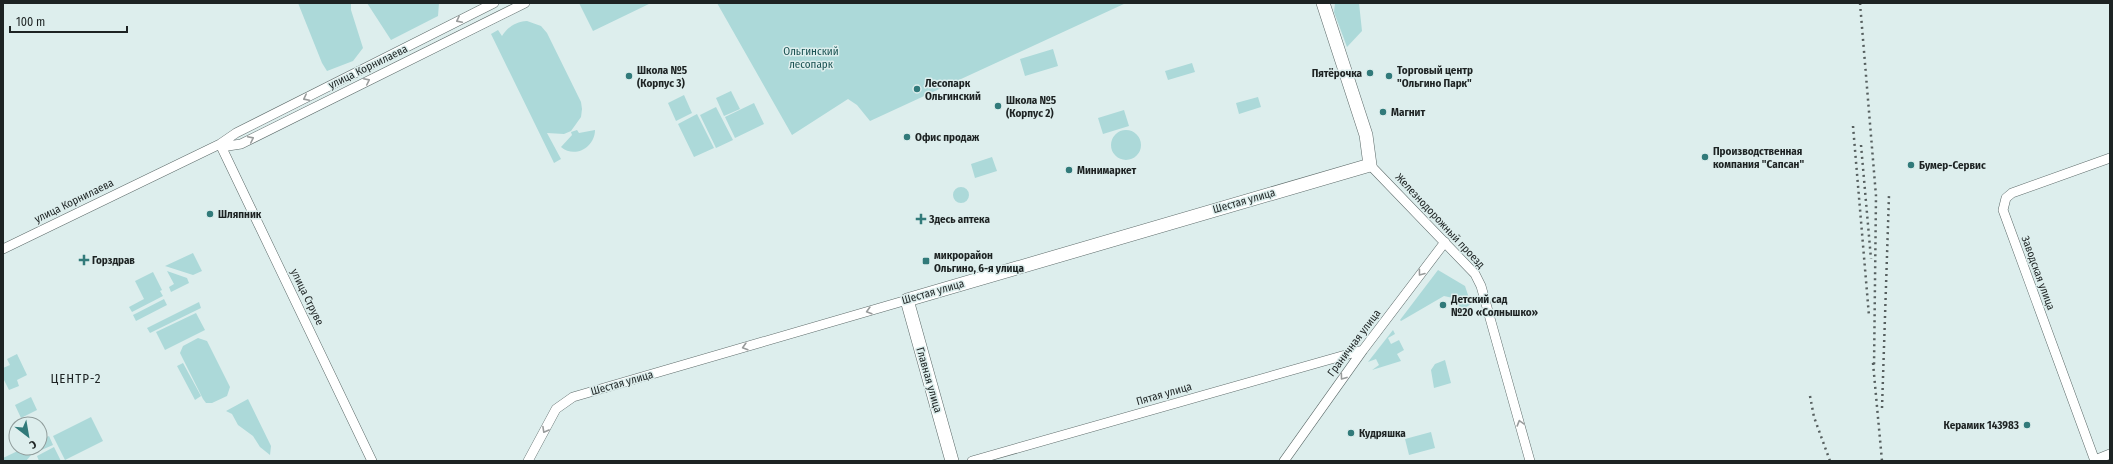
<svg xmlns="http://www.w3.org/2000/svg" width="2113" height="464" font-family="'Fira Sans Condensed',sans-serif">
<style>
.green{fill:#acd9d9}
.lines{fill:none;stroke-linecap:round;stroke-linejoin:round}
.street-casing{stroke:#5d6b6a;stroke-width:10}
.secondary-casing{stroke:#5d6b6a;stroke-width:14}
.street{stroke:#fff;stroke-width:9}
.secondary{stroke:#fff;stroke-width:13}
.rail{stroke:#565f5f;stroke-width:2.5;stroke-dasharray:2 4;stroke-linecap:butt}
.oneway{stroke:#999c9c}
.poi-dot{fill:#317a7a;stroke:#ddeeed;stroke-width:1.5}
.labels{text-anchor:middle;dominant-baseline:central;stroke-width:3;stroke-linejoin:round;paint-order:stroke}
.park-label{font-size:11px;fill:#1a5252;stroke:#ddeeed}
.street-label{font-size:11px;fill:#1d2323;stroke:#ddeeed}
.poi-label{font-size:11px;font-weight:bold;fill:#1d2323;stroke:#ddeeed;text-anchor:start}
.quarter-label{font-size:13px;letter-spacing:1px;fill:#1d2323;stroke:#ddeeed}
</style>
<rect width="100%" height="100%" fill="#ddeeed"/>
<path class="green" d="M298 3H351V10L363 48 353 61 327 71 322 63Z
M367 3H439L438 16 391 40Z
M579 3H651L593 31Z
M717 3H1126L870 121 857 105 848 99 792 135Z
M1335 3H1359L1362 31 1347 47 1334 12Z
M527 21 541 26 547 33 581 102 582 109 581 117 571 131 564 134 547 133 561 159 554 163 491 34 498 30 502 36C508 27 515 22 527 21Z
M1053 49 1058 66 1025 76 1020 59Z
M1192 63 1195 72 1168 80 1165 71Z
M731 91 740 109 724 116 716 98Z
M684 95 692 113 676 121 668 103Z
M1258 97 1261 107 1239 114 1236 103Z
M754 103 764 124 735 138 725 117Z
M716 107 733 140 716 148 700 115Z
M1124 110 1129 126 1103 134 1098 118Z
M697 114 714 148 694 157 678 124Z
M1111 145a15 15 0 1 1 30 0a15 15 0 1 1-30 0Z
M577 130 579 133 595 130C595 147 575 159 561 147L572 135 571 132Z
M992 157 997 171 975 178 971 164Z
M953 195a8 8 0 1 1 16 0a8 8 0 1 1-16 0Z
M193 253 202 271 193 275 165 266Z
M1438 270 1465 286 1471 304 1462 310 1453 298 1444 296 1401 321 1400 320Z
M167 271 187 278 189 283 171 292 169 287 174 284Z
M153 272 162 290 160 291 163 296 132 312 129 307 144 299 135 281Z
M164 299 167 305 136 321 133 315Z
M199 302 201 308 150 333 147 328Z
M196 313 205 330 165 350 156 332Z
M1393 330 1395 334 1388 338 1391 344 1399 340 1404 350 1397 354 1401 361 1372 370 1379 365 1376 359 1368 362Z
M198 338 207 341 230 387 227 396 212 403H206L203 399 180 353 183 346Z
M17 354 27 375 17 380 19 386 9 390 3 378V368L10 365 7 359Z
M1445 360 1451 383 1434 388 1431 370 1435 364Z
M183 363 201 396 195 400 177 366Z
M31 397 37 410 21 418 15 405Z
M248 399 271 446 270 455 260 447 253 436 238 425 232 414 226 411Z
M91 417 103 441 65 460 53 436Z
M1431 432 1435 448 1409 455 1405 439Z
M49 436 53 445 32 454 26 461H3V458L24 448H40V440Z
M54 447 61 461H39L37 456Z"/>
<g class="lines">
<g class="street-casing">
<path id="street" d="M494 3 236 133 220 144 228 146 241 144 525 3
M1370 165 1475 274 1481 286 1530 461
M3 249 220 144 372 461
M2095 460 2110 454
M528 461 556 409 573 397 907 300
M972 461 1363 350
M1284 461 1363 350 1445 242
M2095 461 2003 210 2006 198 2012 193 2110 158"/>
</g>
<g class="secondary-casing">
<path id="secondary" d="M952 461 907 300 1370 165 1366 135 1323 3"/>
</g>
<use href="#street" class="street"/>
<use href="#secondary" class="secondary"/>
<path class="rail" d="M1860 3 1876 196 1874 368
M1853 126 1869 316
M1861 145 1871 259
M1873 363 1882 461
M1810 396 1814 417 1830 461
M1882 408 1889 195"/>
</g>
<defs><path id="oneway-chevron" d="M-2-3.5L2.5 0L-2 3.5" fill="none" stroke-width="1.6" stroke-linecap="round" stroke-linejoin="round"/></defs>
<g class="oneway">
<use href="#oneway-chevron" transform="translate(459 20) rotate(153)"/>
<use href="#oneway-chevron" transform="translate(367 81) rotate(-26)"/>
<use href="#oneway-chevron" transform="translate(306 98) rotate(153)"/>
<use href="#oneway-chevron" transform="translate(251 139) rotate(-26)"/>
<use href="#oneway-chevron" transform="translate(1421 273) rotate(127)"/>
<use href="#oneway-chevron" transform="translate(869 311) rotate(164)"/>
<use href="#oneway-chevron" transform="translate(745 347) rotate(164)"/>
<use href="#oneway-chevron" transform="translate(1343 377) rotate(126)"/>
<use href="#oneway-chevron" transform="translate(1520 423) rotate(-106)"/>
<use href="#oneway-chevron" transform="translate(545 430) rotate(119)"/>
</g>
<g class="poi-dot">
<circle cx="1370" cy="73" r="4"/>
<circle cx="629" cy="76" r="4"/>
<circle cx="1389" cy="76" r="4"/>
<circle cx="917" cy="89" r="4"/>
<circle cx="998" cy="106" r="4"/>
<circle cx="1383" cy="112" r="4"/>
<circle cx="907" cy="137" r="4"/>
<circle cx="1705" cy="157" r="4"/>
<circle cx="1911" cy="165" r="4"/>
<circle cx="1069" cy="170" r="4"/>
<circle cx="210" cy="214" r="4"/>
<path d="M919 213h4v4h4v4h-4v4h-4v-4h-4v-4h4z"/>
<path d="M82 254h4v4h4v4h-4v4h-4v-4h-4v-4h4z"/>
<rect x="922" y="257" width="8" height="8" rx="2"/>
<circle cx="1443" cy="305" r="4"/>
<circle cx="2027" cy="425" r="4"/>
<circle cx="1351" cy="433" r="4"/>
</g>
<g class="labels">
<g class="park-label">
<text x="811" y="51">Ольгинский<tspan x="811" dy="13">лесопарк</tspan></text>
</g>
<g class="street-label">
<text transform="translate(368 67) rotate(-26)">улица Корнилаева</text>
<text transform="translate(74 201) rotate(-26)">улица Корнилаева</text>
<text transform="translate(1244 201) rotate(-16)">Шестая улица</text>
<text transform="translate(1440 221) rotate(47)">Железнодорожный проезд</text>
<text transform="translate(2038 273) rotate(70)">Заводская улица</text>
<text transform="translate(933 292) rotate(-16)">Шестая улица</text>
<text transform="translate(307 297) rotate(64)">улица Струве</text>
<text transform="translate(1354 343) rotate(-53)">Граничная улица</text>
<text transform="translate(929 380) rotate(74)">Главная улица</text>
<text transform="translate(622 383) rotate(-16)">Шестая улица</text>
<text transform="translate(1164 394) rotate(-16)">Пятая улица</text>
</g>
<g class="poi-label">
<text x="637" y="70">Школа №5<tspan x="637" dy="13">(Корпус 3)</tspan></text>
<text x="1397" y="70">Торговый центр<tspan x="1397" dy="13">"Ольгино Парк"</tspan></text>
<text x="1362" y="73" text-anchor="end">Пятёрочка</text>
<text x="925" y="83">Лесопарк<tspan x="925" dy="13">Ольгинский</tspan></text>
<text x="1006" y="100">Школа №5<tspan x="1006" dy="13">(Корпус 2)</tspan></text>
<text x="1391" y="112">Магнит</text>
<text x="915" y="137">Офис продаж</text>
<text x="1713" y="151">Производственная<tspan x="1713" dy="13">компания "Сапсан"</tspan></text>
<text x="1919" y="165">Бумер-Сервис</text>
<text x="1077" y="170">Минимаркет</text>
<text x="218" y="214">Шляпник</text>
<text x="929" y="219">Здесь аптека</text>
<text x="934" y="255">микрорайон<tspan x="934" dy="13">Ольгино, 6-я улица</tspan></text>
<text x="92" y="260">Горздрав</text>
<text x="1451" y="299">Детский сад<tspan x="1451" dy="13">№20 «Солнышко»</tspan></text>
<text x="2019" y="425" text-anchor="end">Керамик 143983</text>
<text x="1359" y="433">Кудряшка</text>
</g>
<g class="quarter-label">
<text x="76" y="378">ЦЕНТР-2</text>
</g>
</g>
<rect width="2113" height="464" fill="none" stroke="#1d2323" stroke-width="8"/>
<g transform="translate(28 436) rotate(149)"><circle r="19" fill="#ddeeed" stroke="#909d9c"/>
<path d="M0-3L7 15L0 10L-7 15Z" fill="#317a7a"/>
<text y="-6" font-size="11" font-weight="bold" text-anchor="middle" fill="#1d2323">С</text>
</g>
<path d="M10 26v6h117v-6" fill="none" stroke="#1d2323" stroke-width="2"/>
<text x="16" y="26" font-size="12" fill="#1d2323" stroke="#ddeeed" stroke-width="3" paint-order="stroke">100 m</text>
</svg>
